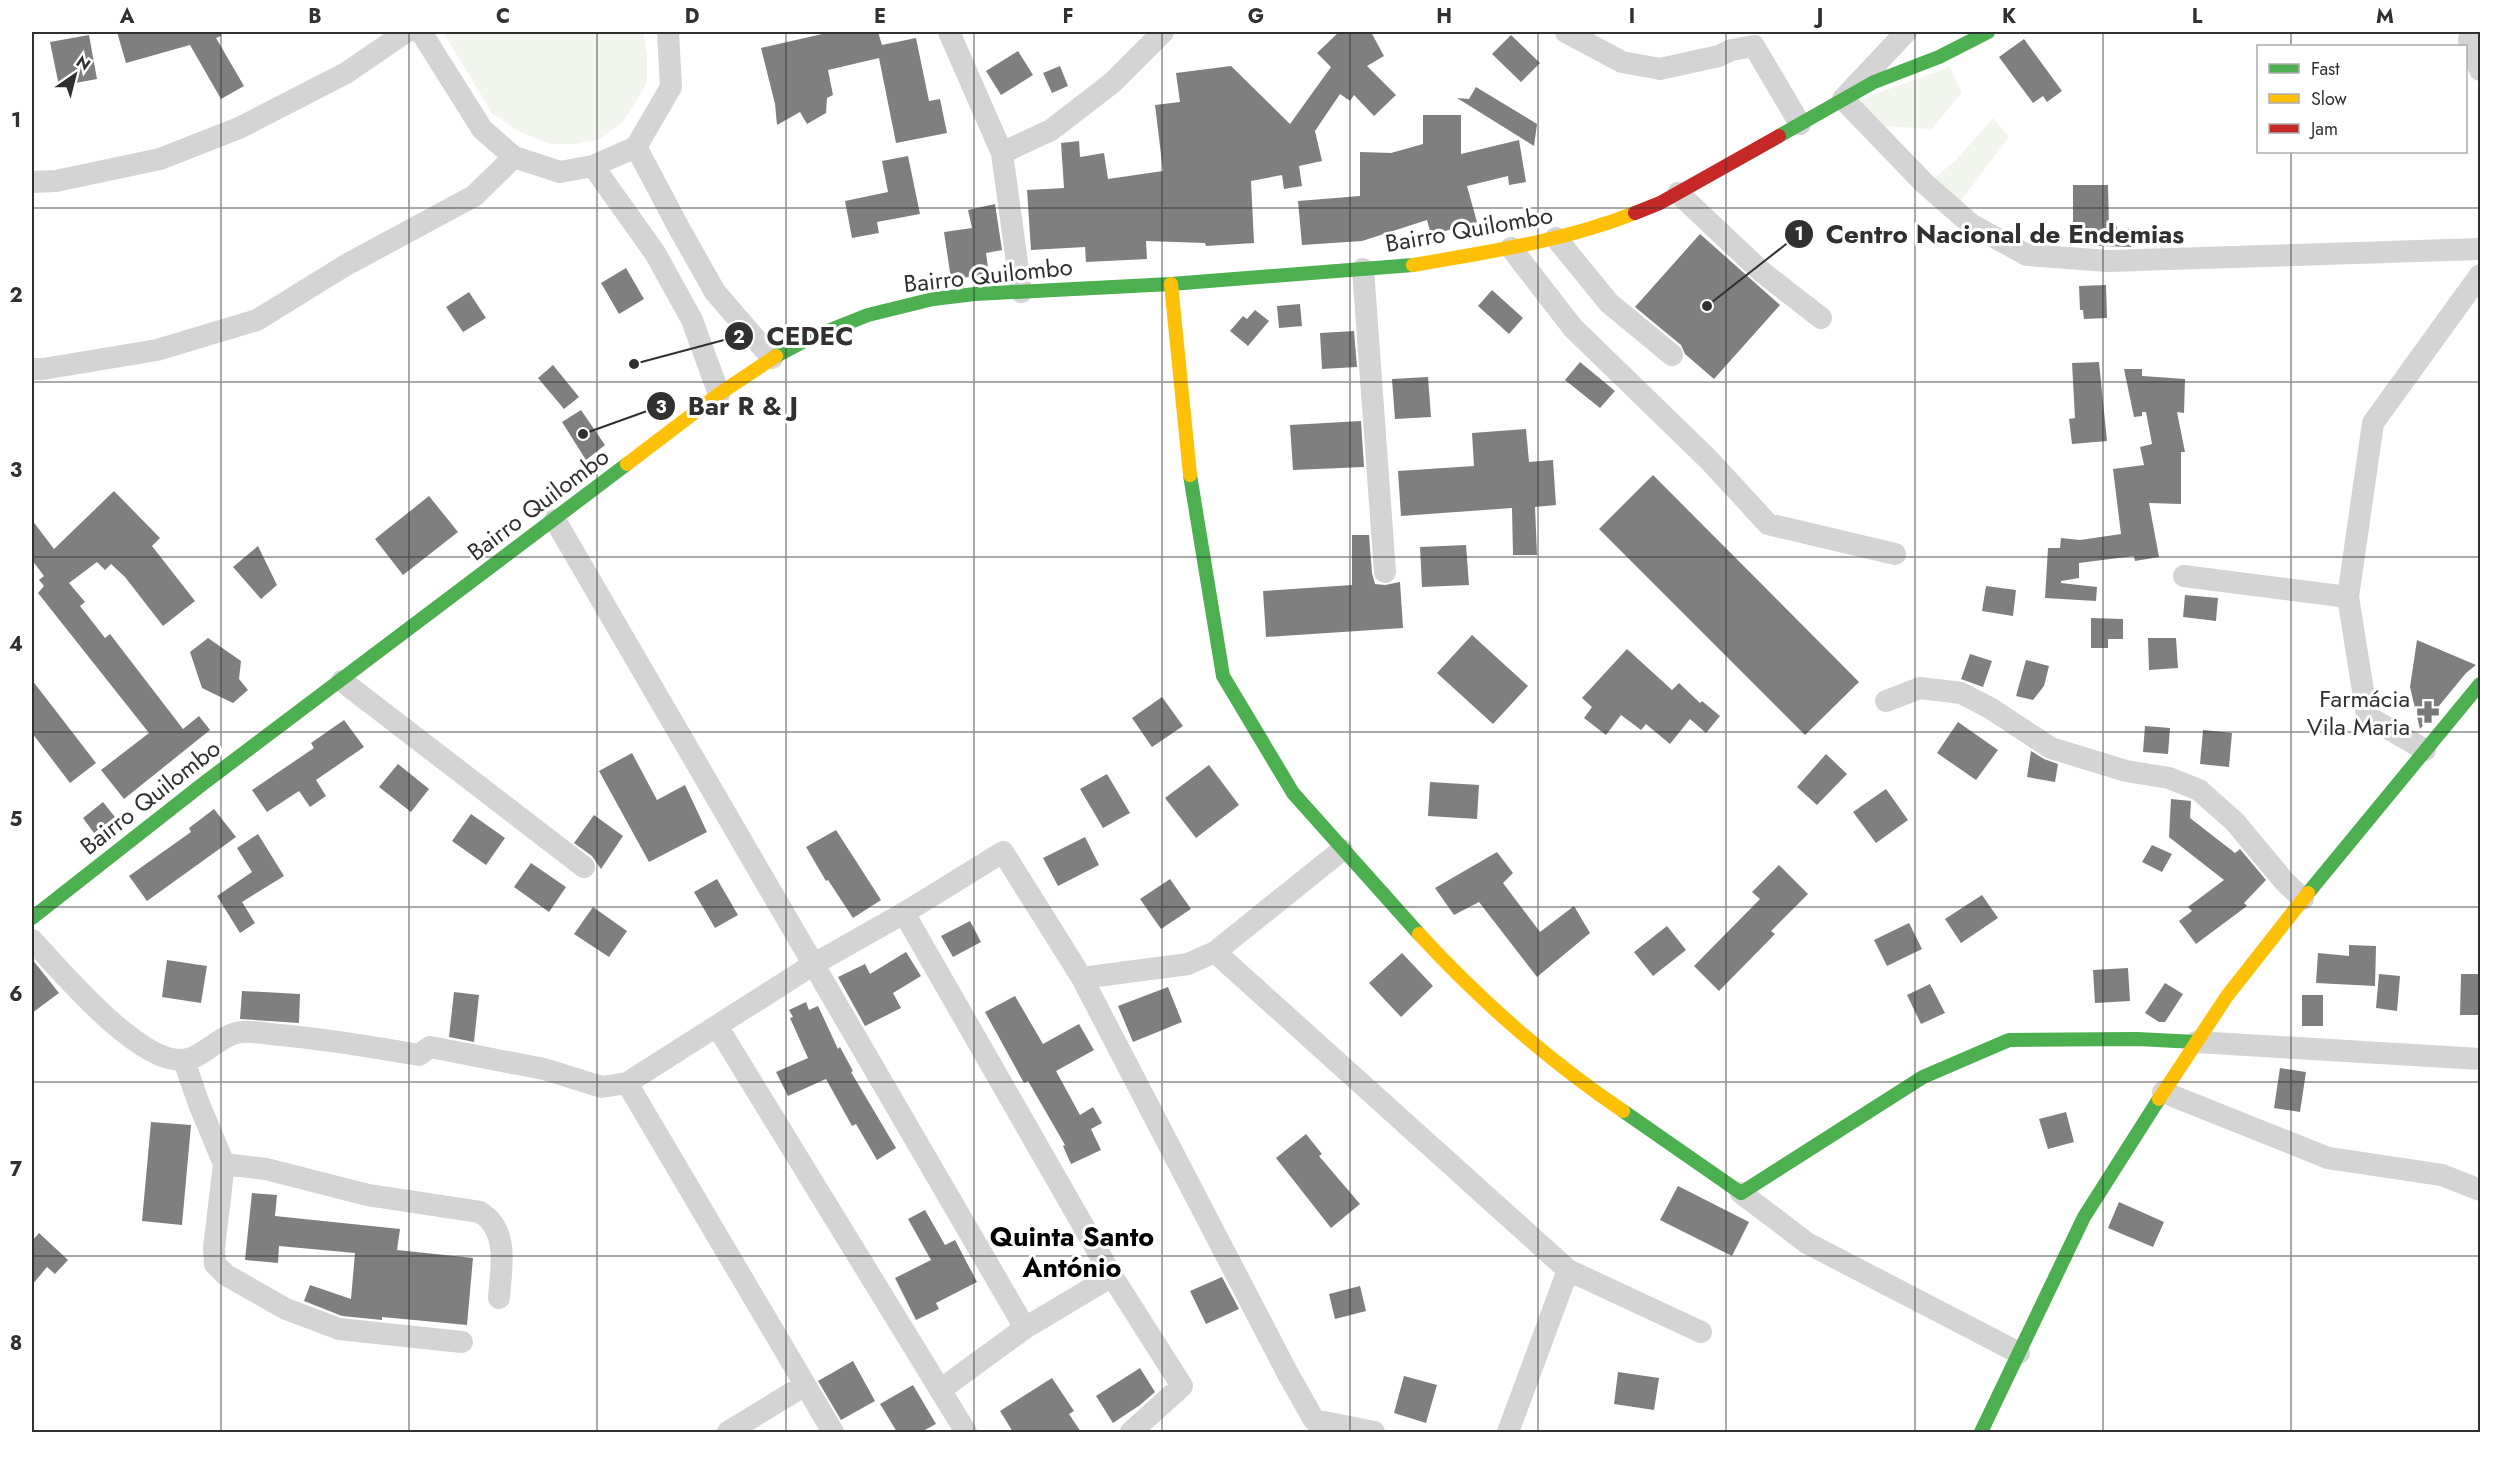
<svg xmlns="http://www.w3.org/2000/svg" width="2512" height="1464" font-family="Jost,sans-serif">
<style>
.green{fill:#f1f5ed}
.building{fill:#7f7f7f}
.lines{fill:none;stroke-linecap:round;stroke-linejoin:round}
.street{stroke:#d4d4d4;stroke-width:22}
.fast{stroke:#4caf50;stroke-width:14}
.slow{stroke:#ffc107;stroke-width:14}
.jam{stroke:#c62828;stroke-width:14}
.grid{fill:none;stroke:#303030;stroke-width:1.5;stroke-opacity:0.55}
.labels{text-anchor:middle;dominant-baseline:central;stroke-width:6;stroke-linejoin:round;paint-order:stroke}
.street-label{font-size:24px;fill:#303030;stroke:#fff}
.poi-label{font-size:24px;fill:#303030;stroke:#fff;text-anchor:end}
.quarter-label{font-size:27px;font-weight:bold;fill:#000;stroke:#fff}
.leader{fill:none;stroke:#303030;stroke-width:2}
.callout-dot{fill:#303030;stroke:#fff;stroke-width:2}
.mark-label{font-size:18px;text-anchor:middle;font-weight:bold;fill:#fff}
.callout-label{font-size:26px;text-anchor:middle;font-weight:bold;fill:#303030;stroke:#fff;stroke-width:6;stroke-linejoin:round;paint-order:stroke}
.neatline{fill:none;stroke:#303030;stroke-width:2}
.grid-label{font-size:20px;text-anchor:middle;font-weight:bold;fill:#303030}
</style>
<rect width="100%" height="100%" fill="#fff"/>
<path class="green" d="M443 32H643L647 54V82L636 102 622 123 600 139 576 144H551L518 131 492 113Z
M1950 67 1962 92 1932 129 1879 126 1858 100Z
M1993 118 2009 137 1960 202 1932 180 1956 160Z"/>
<path class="building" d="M117 32H221V36L216 38 244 86 221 99 190 45 126 63Z
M831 32H878L882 45 916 38 929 101 940 99 947 133 896 143 879 58 828 70 833 95 827 98 826 113 807 124 800 112 777 125 775 104 761 48Z
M1339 32H1371L1384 56 1367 66 1396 95 1374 116 1354 95 1350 101 1340 94 1315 131 1322 161 1299 166 1302 186 1284 189 1282 175 1251 181 1254 243 1206 246 1205 243 1146 241 1147 259 1086 262 1085 247 1031 250 1027 190 1064 188 1061 143 1079 141 1080 157 1104 153 1108 179 1163 171 1155 105 1180 102 1176 73 1231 66 1290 124 1331 67 1317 53Z
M89 35 97 79 59 86 50 42Z
M1511 35 1540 63 1521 82 1492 54Z
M2024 39 2062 91 2047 102 2043 96 2033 103 1999 57Z
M1018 51 1033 75 1001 95 986 71Z
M1060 66 1068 86 1052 93 1043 73Z
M1476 87 1537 124 1534 146 1457 98 1469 99Z
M1423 115H1461V154L1519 140 1526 182 1509 185 1508 176 1467 186 1477 222 1431 235 1427 220 1362 241 1302 245 1298 201 1360 196V152L1391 153 1423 144Z
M908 156 920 214 877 222 879 233 852 238 845 201 888 192 882 161Z
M2073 185H2108L2109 226H2117V229H2131V247L2073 245Z
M995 204 1002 250 986 253 989 275 951 279 944 232 972 228 968 210Z
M1700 234 1780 305 1714 379 1685 354 1681 345 1635 307Z
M626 268 644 299 619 314 601 283Z
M2106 285 2107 318 2084 319 2083 310H2080L2079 286Z
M1492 290 1523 318 1509 334 1478 306Z
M469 292 486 318 463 332 446 307Z
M1300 304 1302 326 1279 328 1277 306Z
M1255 310 1269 321 1248 346 1230 331 1243 316 1247 319Z
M1354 331 1357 367 1322 369 1320 333Z
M1580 362 1615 391 1600 408 1565 380Z
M2099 362 2107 441 2072 444 2069 419 2075 418 2072 363Z
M553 365 579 397 564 409 538 378Z
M2124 369H2142V376L2185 379 2184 413 2177 412 2185 452H2181V504L2149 503 2159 557 2135 561 2134 556 2079 563V578L2061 581V583L2097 587 2096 601 2045 598 2048 548H2060L2061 538 2080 540 2121 534 2113 469 2144 465 2140 447 2152 444 2146 412H2142V416L2134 417Z
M1428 377 1431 417 1395 419 1392 379Z
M581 410 605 445 586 460 562 422Z
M1361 421 1364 467 1293 470 1290 425Z
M1526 429 1529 462 1553 460 1556 505 1535 507 1537 555H1513L1512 508 1401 516 1398 471 1474 466 1472 433Z
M1653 475 1859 682 1805 735 1599 529Z
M114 491 160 538 152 546 195 601 163 626 125 577 111 564 105 570 97 562 69 583 85 602 80 606 105 638 110 634 183 729 199 716 210 730 124 799 101 770 149 733 38 593 44 586 39 580 44 576 32 560V520L54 549Z
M429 496 458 532 403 575 375 539Z
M1352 535H1369L1372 573 1375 584 1385 585 1400 582 1403 628 1266 637 1263 591 1352 585Z
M1466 545 1469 585 1422 587 1420 547Z
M258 546 277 585 261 599 233 567Z
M1986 586 2016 590 2013 616 1982 611Z
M2185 595 2218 598 2216 621 2183 617Z
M2091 618 2123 619V639H2108V648H2091Z
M1472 635 1528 686 1493 724 1437 673Z
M208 638 241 661 239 679 248 690 233 703 202 688 190 652Z
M2148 638H2176L2178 668 2149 670Z
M2417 640 2476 665 2466 673 2420 729 2410 687Z
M1627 649 1672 690 1679 683 1700 703 1702 701 1720 716 1706 733 1690 719 1670 744 1646 724 1641 730 1621 715 1606 735 1584 718 1592 707 1582 698Z
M1970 654 1992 661 1983 687 1961 679Z
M2026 660 2049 666 2044 686 2033 700 2016 696Z
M32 680 96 763 70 783 32 733Z
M1162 697 1183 726 1152 747 1132 718Z
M344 720 364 747 316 780 326 796 310 807 299 791 267 812 252 790 314 748 311 743Z
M1958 722 1998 750 1976 780 1937 753Z
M2145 726 2170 728 2168 754 2143 752Z
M2203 730 2232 733 2229 767 2200 764Z
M2031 751 2044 759 2058 764 2055 782 2027 777Z
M632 753 657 800 685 785 707 832 649 862 599 771Z
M1826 754 1847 774 1817 805 1797 787Z
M398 764 429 789 411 812 379 787Z
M1209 765 1239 805 1196 838 1165 798Z
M1107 774 1130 813 1103 828 1080 789Z
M1430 782 1479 785 1477 819 1428 816Z
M1886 789 1908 820 1876 843 1853 812Z
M2171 799 2191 801 2190 818 2235 853 2240 849 2266 880 2244 903 2247 906 2196 944 2179 921 2192 911 2188 907 2224 880 2169 837Z
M103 802 115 817 94 833 83 818Z
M214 809 236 837 147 901 129 876 191 832 189 828Z
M471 814 505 838 486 865 452 841Z
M594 815 623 836 601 869 592 856 574 843Z
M836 830 881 900 853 918 828 880 826 881 806 847Z
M258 834 284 876 242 902 255 923 240 933 217 896 252 872 237 848Z
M1085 837 1099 865 1058 886 1043 858Z
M2152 845 2172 854 2162 872 2142 862Z
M1497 852 1513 873 1503 883 1540 932 1574 906 1590 933 1537 977 1479 902 1454 915 1435 888Z
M531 863 566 887 549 912 514 887Z
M1779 865 1808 894 1771 931 1775 934 1719 991 1694 966 1760 899 1752 892Z
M717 879 738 915 715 928 694 892Z
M1170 879 1191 909 1161 929 1140 899Z
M1982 895 1998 918 1961 943 1945 919Z
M593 907 627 931 609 957 574 934Z
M970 921 981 942 953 957 941 936Z
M1909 923 1922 949 1887 966 1874 940Z
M1667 926 1686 950 1653 976 1634 952Z
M2349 945 2376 946 2375 986 2316 983 2318 953 2349 956Z
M906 952 921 976 893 993 901 1008 865 1026 838 977 865 964 870 974Z
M1402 953 1433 986 1401 1017 1369 983Z
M32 959 59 993 32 1013Z
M167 960 207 966 201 1003 162 997Z
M2128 968 2130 1001 2095 1003 2093 970Z
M2379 974 2400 976 2397 1011 2376 1008Z
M2461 974H2481V1015H2460Z
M2165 983 2183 994 2165 1022H2159L2145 1013Z
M1930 984 1945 1013 1921 1024 1907 995Z
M1168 987 1182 1022 1133 1042 1118 1006Z
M242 991 300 994 299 1023 240 1019Z
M454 992 479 995 474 1042 449 1037Z
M2302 995H2323V1026H2302Z
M1015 996 1043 1044 1079 1024 1094 1050 1056 1071 1080 1115 1093 1107 1102 1123 1091 1129 1101 1150 1071 1164 1063 1146 1065 1145 1028 1081 1024 1083 985 1012Z
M806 1002 809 1010 818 1006 838 1049 840 1047 853 1071 851 1072 896 1148 877 1160 856 1124 852 1126 826 1079 788 1096 776 1072 808 1058 790 1018 793 1017 789 1010Z
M2280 1068 2306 1072 2300 1112 2274 1108Z
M2066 1112 2074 1142 2048 1149 2039 1119Z
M151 1122 191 1125 182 1225 142 1221Z
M1306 1134 1322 1154 1319 1156 1360 1204 1331 1228 1276 1158Z
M1678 1186 1749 1222 1732 1256 1660 1220Z
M252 1193 277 1195 275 1216 400 1229 397 1250 473 1258 467 1325 382 1317V1320L342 1316 304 1301 310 1285 351 1299 355 1253 279 1246 278 1263 245 1260Z
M2119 1202 2164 1222 2153 1247 2108 1228Z
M925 1210 945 1245 955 1240 977 1282 936 1303 939 1309 916 1320 895 1278 931 1260 908 1219Z
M39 1233 68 1260 55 1274 47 1267 32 1285V1241Z
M1222 1277 1239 1309 1206 1324 1190 1291Z
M1360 1286 1366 1311 1335 1319 1329 1294Z
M853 1361 875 1401 841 1420 818 1381Z
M1140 1368 1155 1392 1140 1405 1113 1423 1096 1396Z
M1618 1372 1659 1378 1654 1410 1614 1404Z
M1404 1376 1437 1385 1426 1423 1394 1413Z
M1052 1378 1074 1411 1069 1414 1081 1432H1013L1000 1411Z
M913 1385 936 1424 921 1432H897L880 1404Z"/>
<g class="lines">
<path class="street" d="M421 32 482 129 514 157 560 172 593 166 636 147 671 87 668 32
M949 32 1002 153 1021 292
M1566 32 1622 62 1660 69 1719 56 1731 50 1754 46 1800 124
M1906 32 1843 99 1925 184 1972 225 2027 255 2108 261 2480 249
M2471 32 2469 40 2480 70
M636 147 680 230 715 292 772 358
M1002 153 1051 130 1112 83 1163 32
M593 166 655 253 692 320 719 394
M32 182 56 181 160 159 239 128 346 73 406 32
M1678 193 1762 272 1821 318
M1556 238 1609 303 1672 355
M1511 248 1573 328 1709 460 1768 524 1895 554
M1363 269 1385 572
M32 369H43L157 350 257 320 346 265 474 196 514 157
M555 520 1025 1328 1112 1276
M2184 576 2348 597
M342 681 584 867
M1886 701 1920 688 1961 693 1990 708 2051 748 2126 771 2169 778 2199 790 2235 822 2284 881 2303 899
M2425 750 2367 716 2348 597 2373 423 2480 275
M904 913 1112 1276 1182 1386 1131 1432
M32 940C61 971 137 1062 182 1060 202 1060 220 1033 243 1032 255 1031 268 1034 280 1035 327 1039 373 1047 419 1055L430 1047 544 1069 602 1087 627 1083 814 964 904 913 1003 852 1082 978 1288 1374 1314 1420 1374 1432
M1215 952 1568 1270 1508 1432
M1082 978 1188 964 1215 952 1342 850
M717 1026 966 1432
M2196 1042 2480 1059
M184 1061 199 1104 224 1164 214 1248 215 1264 226 1275 286 1309 339 1329 462 1342
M627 1083 833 1432
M2163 1092 2328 1158 2442 1175 2480 1190
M224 1164 266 1169 368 1195 480 1212C510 1231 501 1267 499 1298
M1741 1193 1807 1243 2019 1353
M1568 1270 1701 1332
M940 1390 1025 1328
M728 1432 805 1385"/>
<path class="fast" d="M1779 136 1874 82 1939 57 1988 32
M776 356 810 338 868 315 933 299 975 294 1171 284 1413 265
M1190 475 1223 676 1293 793 1419 934
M2308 893 2480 684
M32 918 204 783 627 464
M1623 1111 1741 1193 1923 1077 2009 1040 2137 1039 2196 1042
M1981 1432 2084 1217 2159 1099"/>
<path class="slow" d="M1413 265C1488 252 1564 241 1635 213
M1171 284 1190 475
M627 464 719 394 776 356
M1419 934C1480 1000 1549 1061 1623 1111
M2159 1099 2227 996 2308 893"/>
<path class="jam" d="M1635 213 1660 203 1779 136"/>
</g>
<path class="grid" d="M221 32V1432M409 32V1432M597 32V1432M786 32V1432M974 32V1432M1162 32V1432M1350 32V1432M1538 32V1432M1726 32V1432M1915 32V1432M2103 32V1432M2291 32V46M2291 152V1432M32 208H2480M32 382H2480M32 557H2480M32 732H2480M32 907H2480M32 1082H2480M32 1256H2480"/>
<defs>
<g id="pharmacy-bare" transform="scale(1.8)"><path d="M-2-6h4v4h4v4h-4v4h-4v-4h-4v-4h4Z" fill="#787878" stroke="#fff" stroke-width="2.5" paint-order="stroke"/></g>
</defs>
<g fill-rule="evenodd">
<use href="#pharmacy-bare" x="2428" y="712"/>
</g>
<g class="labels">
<g class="street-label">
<text transform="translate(1469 229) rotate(-10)">Bairro Quilombo</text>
<text transform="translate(988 275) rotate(-6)">Bairro Quilombo</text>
<text transform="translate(538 504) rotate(-37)">Bairro Quilombo</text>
<text transform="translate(150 797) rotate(-38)">Bairro Quilombo</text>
</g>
<g class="poi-label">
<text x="2410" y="698">Farmácia<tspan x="2410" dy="28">Vila Maria</tspan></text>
</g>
<g class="quarter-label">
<text x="1072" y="1236">Quinta Santo<tspan x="1072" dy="31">António</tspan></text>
</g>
</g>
<path class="leader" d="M1707 306L1799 234M634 364L739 336M583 434L661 406"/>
<g class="callout-dot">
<circle cx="1707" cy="306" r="6"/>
<circle cx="634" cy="364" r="6"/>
<circle cx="583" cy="434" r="6"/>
<circle cx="1799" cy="234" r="15"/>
<circle cx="739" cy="336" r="15"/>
<circle cx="661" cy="406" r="15"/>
</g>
<g class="mark-label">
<text x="1799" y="240">1</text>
<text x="739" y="343">2</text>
<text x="661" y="413">3</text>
</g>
<g class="callout-label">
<text x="2005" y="243">Centro Nacional de Endemias</text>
<text x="810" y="345">CEDEC</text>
<text x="743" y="415">Bar R &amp; J</text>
</g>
<rect width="2512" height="1464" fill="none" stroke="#ffffff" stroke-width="66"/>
<rect x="2257" y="45" width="210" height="108" fill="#ffffff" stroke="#acacac" stroke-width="1.5"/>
<rect x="2269" y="64" width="30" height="9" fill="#4caf50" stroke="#acacac" stroke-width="1.5"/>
<text x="2311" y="75" font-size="18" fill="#303030">Fast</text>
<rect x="2269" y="94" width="30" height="9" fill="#ffc107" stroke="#acacac" stroke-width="1.5"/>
<text x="2311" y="105" font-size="18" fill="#303030">Slow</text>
<rect x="2269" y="124" width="30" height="9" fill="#c62828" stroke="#acacac" stroke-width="1.5"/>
<text x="2311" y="135" font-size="18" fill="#303030">Jam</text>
<g transform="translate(75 75) rotate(35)" stroke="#ffffff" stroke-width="4.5" paint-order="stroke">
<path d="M0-4.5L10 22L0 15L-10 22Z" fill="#303030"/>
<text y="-9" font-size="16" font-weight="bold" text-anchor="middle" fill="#303030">N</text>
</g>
<rect x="33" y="33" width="2446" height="1398" class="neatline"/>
<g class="grid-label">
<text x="127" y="23">A</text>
<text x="315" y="23">B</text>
<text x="503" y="23">C</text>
<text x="692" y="23">D</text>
<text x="880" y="23">E</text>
<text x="1068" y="23">F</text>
<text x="1256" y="23">G</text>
<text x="1444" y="23">H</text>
<text x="1632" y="23">I</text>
<text x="1820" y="23">J</text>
<text x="2009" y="23">K</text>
<text x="2197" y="23">L</text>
<text x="2385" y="23">M</text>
<text x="16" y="127">1</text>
<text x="16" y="302">2</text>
<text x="16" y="477">3</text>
<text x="16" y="651">4</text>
<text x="16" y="826">5</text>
<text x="16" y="1001">6</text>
<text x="16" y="1176">7</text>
<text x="16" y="1350">8</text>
</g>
</svg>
